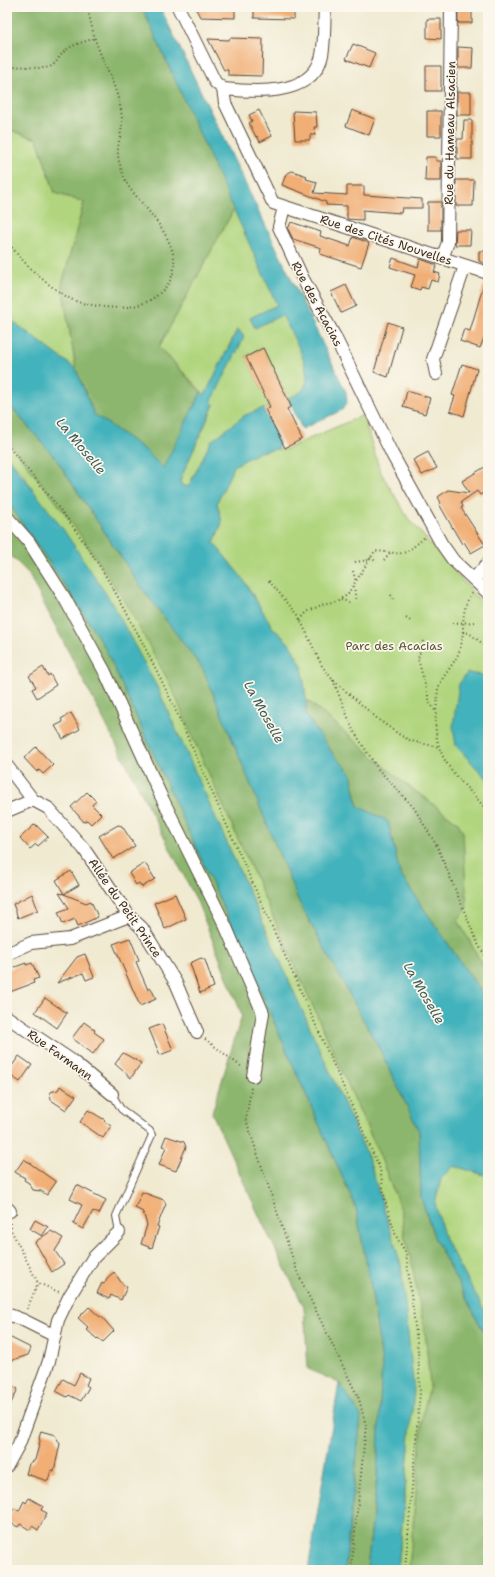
<svg xmlns="http://www.w3.org/2000/svg" width="495" height="1577" font-family="'Shantell Sans',sans-serif">
<style>
.green{fill:#b0d57e;stroke:#76804e}
.forest{fill:#8cb66d;stroke:#647046}
.water{fill:#42b2bc;stroke:#3e6e6d}
.building{fill:#f1ae74}
.lines{fill:none;stroke-linecap:round;stroke-linejoin:round}
.service-casing{stroke:#564739;stroke-width:8}
.minor-casing{stroke:#564739;stroke-width:14}
.path{stroke:#564739;stroke-width:2;stroke-dasharray:1 3;stroke-linecap:butt}
.service{stroke:#fff;stroke-width:6}
.minor{stroke:#fff;stroke-width:12}
.labels{text-anchor:middle;dominant-baseline:central;stroke-width:3.5;stroke-linejoin:round;paint-order:stroke}
.street-label{font-size:12px;fill:#3b2a1e;stroke:#fbf7ec}
.park-label{font-size:12px;fill:#585536;stroke:#fbf7ec}
.water-label{font-size:13px;font-style:italic;fill:#3d5a55;stroke:#fbf7ec}
</style>
<rect width="100%" height="100%" fill="#fbf7ec"/>
<filter id="ink" filterUnits="userSpaceOnUse"><feTurbulence type="fractalNoise" baseFrequency=".025" numOctaves="2"/><feDisplacementMap in="SourceGraphic" scale="8" xChannelSelector="R" yChannelSelector="G"/><feConvolveMatrix kernelMatrix="1 2 1 2 8 2 1 2 1" color-interpolation-filters="sRGB"/></filter>
<filter id="wash" filterUnits="userSpaceOnUse"><feTurbulence type="fractalNoise" baseFrequency=".012" numOctaves="4" result="noise"/><feDisplacementMap in="SourceGraphic" scale="16" xChannelSelector="R" yChannelSelector="G"/><feGaussianBlur stdDeviation="0.9" result="paint"/><feColorMatrix in="noise" values="0 0 0 0 0 0 0 0 0 0 0 0 0 0 0 0 0 1.4 0 .05"/><feComposite in="paint" operator="in"/></filter>
<g filter="url(#wash)">
<rect width="100%" height="100%" fill="#f0ead1"/>
<path class="green" d="M7 129 37 139 55 193 84 202 62 285 76 369 7 317Z
M234 209 277 305 250 318 255 328 282 314C290 331 319 376 301 392 298 395 291 397 287 398L263 348 246 356 270 407 265 409 263 408 194 474 189 487 182 486 180 480 214 405 210 404 244 337 237 329 205 395 159 347Z
M363 415 380 471 408 518 481 602 488 607V975L458 920V823L403 782 306 699 302 666 289 643 273 628 243 579 214 543 222 522 217 503 234 466 259 452 278 449 284 450Z
M7 440C71 515 126 597 171 685 179 702 186 721 193 738L380 1156 401 1211 405 1238 411 1259 426 1339 430 1386 423 1413 409 1570H398L409 1449 401 1265 368 1157 157 687 23 474 7 456Z
M454 1166 488 1176V1317L445 1239 435 1204 441 1179Z"/>
<path class="forest" d="M7 7H142L234 209 159 347 201 392 163 469 145 450 94 414 76 369 62 285 84 202 55 193 37 139 7 129Z
M7 402 56 459 141 587 203 669 299 901 382 1054 419 1131 421 1198 435 1239 488 1340V1570H409L423 1413 430 1386 426 1339 411 1259 405 1238 401 1211 380 1156 193 738 171 686 123 598 65 513 7 440Z
M7 501 75 600 105 648 229 920 356 1208 372 1293 382 1362 377 1478 367 1570H345L361 1416 339 1383 308 1369 304 1307 262 1222 212 1113 242 1015 197 901 28 573 7 552Z
M306 699 403 782 458 823 463 832 467 909 458 920 488 975V1002L400 874 388 821 358 806 351 773 334 755 306 716Z"/>
<path class="water" d="M142 7H160L346 392 347 402 342 410 302 429 288 398C292 396 298 394 302 391 318 375 290 332 282 315L255 328 250 318 277 305Z
M7 317 76 369 94 414 145 450 163 468 201 392 205 395 238 329 244 337 211 403 214 404 180 480 182 486H189L211 441 245 415 263 408 279 442 278 449 259 452 234 466 217 503 222 522 214 543 243 579 273 628 289 643 302 666 306 699V716L334 755 351 773 358 806 388 821 400 874 488 1002V1176L454 1166 441 1179 435 1204 445 1239 488 1317V1340L435 1239 421 1198 419 1131 382 1054 299 902 203 669 141 587 56 459 7 402Z
M7 456 63 529 112 603 157 687 368 1157 401 1265 414 1390 398 1570H367L377 1478 382 1362 372 1293 356 1208 229 920 105 648 75 600 7 501Z
M467 673 488 676V780L456 746 453 726 459 684Z
M339 1383 361 1416 345 1570H308Z"/>
<g id="blocks">
<path class="building" d="M195 7H235V18L200 17Z
M254 7H294V19L254 18Z
M458 7H472V23H458Z
M427 19H441V39L427 38Z
M230 38 263 39 262 76 228 75V70H224L208 39 229 40Z
M353 44 375 53 369 68 346 59Z
M458 47 473 48 472 68H458Z
M426 66H441V91H426Z
M457 92H471V115H457Z
M259 110 272 136 260 142 257 136 256 137 249 123 252 121 249 115Z
M352 110 375 119 369 135 346 126Z
M293 111 316 112 317 127H314L315 135H310V140H295Z
M427 111H441V136H427Z
M464 120H472V159H457V139H463Z
M426 157H436V161H441V181H425Z
M292 171 307 176 306 179 317 182 314 193 347 195V186H364V195L422 199V208H402L401 213 363 210V220L347 219V206L326 205V202L282 185 286 174Z
M456 180H474L473 206H456Z
M428 202H441V230H428Z
M291 222 321 232 320 236 350 246 353 237 369 243 361 267 320 254 321 248 293 239 288 229Z
M456 230H471L470 245H455Z
M479 251H488V265L479 261Z
M393 258 418 267 420 259 437 265 434 272 440 274 438 282 431 280 428 289 421 287 420 290 411 287 415 275 390 267Z
M485 280H488V328L480 348 460 341 464 329 470 331Z
M346 285 356 306 341 313 331 292Z
M388 322 402 327 388 377 374 372Z
M263 348 291 406 287 409 302 439 285 448 265 409 270 407 246 357Z
M462 364 477 369 464 416 450 411 455 396 452 395Z
M407 391 430 398 425 414 403 407Z
M428 452 437 468 422 475 413 460Z
M488 465V490L480 495 477 491 461 502 463 507 461 508 485 545 471 553 464 542 462 544 455 532 439 504 441 503 438 497 448 490 469 493 462 481Z
M43 667 48 676 50 674 56 685 37 698 32 689 36 687 29 676Z
M71 713 80 729 63 739 55 726 63 722 61 719Z
M36 747 53 765 43 774 39 770 37 772 24 758Z
M87 792 96 801 92 805 101 814 91 824 87 820 84 822 71 807Z
M35 824 48 837 38 846 36 844 30 849 20 838Z
M118 825 122 826 135 846 113 859 99 836Z
M145 863 155 879 142 887 139 883 136 885 129 873Z
M71 871 79 885 64 894 86 903 91 901 98 917 78 926 75 919 63 924 58 912 69 908 59 893 64 894 56 880Z
M32 894 38 910 18 918 13 904Z
M175 894 186 919 165 929 154 903Z
M130 938 139 960 136 962 148 990 151 988 156 999 140 1006 113 944Z
M85 954 94 977 86 980 83 973 57 983 77 957Z
M201 958 205 960 214 987 200 993 190 963Z
M26 963V965L32 963 39 978 33 980 34 983 7 993V970Z
M45 998 67 1013 57 1028 35 1012Z
M84 1022 95 1030 94 1032 104 1039 93 1054 72 1038Z
M162 1024 173 1050 160 1055 149 1029Z
M123 1053 141 1063 131 1078 115 1064Z
M19 1056 32 1065 20 1082 7 1073Z
M60 1086 76 1096 66 1110 51 1100 50 1092 58 1090Z
M88 1110 105 1120 104 1121 111 1126 103 1138 80 1122Z
M166 1136 184 1142 186 1147 176 1171 159 1165 166 1147 162 1146Z
M24 1159 56 1182 47 1195 41 1191 33 1190 29 1183 24 1180 25 1178 15 1172Z
M77 1185 106 1200 99 1214 93 1211 83 1229 73 1224 82 1205 70 1199Z
M142 1192 164 1200 166 1204 157 1226 159 1227 152 1248 141 1244 147 1225 143 1212 135 1208Z
M35 1220 48 1227 42 1236 30 1229Z
M51 1231 63 1238 55 1251 64 1264 52 1272 35 1242Z
M114 1272 123 1285 127 1287 121 1300 111 1295 109 1299 97 1293 102 1283 104 1284 107 1278Z
M89 1307 100 1317 101 1316 114 1331 103 1342 98 1338 97 1339 86 1329 88 1327 78 1318Z
M7 1336 31 1348 28 1355 7 1362Z
M80 1373 89 1378 86 1385 89 1387 81 1401 69 1395 67 1397 56 1391 63 1379 74 1385Z
M7 1383 18 1389 7 1411Z
M41 1431 55 1435 60 1444 54 1471 51 1470 48 1481 26 1474 29 1464 35 1460 40 1441 39 1438Z
M29 1498 43 1506 41 1510 47 1513 38 1530 32 1526 30 1530 20 1524 18 1527 7 1521 14 1508 19 1511 24 1501 26 1503Z"/>
</g>
</g>
<g filter="url(#ink)">
<use href="#blocks" fill-opacity="0" stroke="#564739" stroke-width="1"/>
<g class="lines">
<g class="service-casing">
<path id="service" d="M112 1094 121 1109 150 1131 152 1135 116 1216 119 1232"/>
</g>
<g class="minor-casing">
<path id="minor" d="M178 7 215 82 223 89 225 103 273 203 488 273
M223 89C254 92 309 97 321 59 325 47 324 20 325 7
M284 207 279 227 303 279 335 337 392 454 441 543 453 560 488 593
M442 259 448 242 451 7
M436 374 433 359 465 266
M7 517 29 542 64 597 105 672 160 794 225 925 263 1013 253 1076
M474 579 488 563
M7 766 33 800 48 808 84 849 129 916 142 928 176 983 197 1032
M7 811 33 800
M7 954 31 943 70 939 129 916
M7 1017 71 1060 112 1094
M7 1208 10 1211
M7 1314 23 1320 55 1336
M7 1466 19 1444 49 1361 58 1320 69 1297 93 1258 119 1232"/>
</g>
<path class="path" d="M7 70C21 62 35 71 49 67 56 65 57 59 62 54 70 44 83 43 95 38
M7 241C24 264 45 284 69 298 79 304 94 305 104 307 125 309 145 307 161 292 196 259 153 217 132 191 125 183 122 172 119 161 115 145 123 134 122 119 120 92 105 68 96 42 92 31 91 18 86 7
M7 445C32 475 58 505 81 538 116 588 144 645 171 700L380 1169 385 1200 396 1236 406 1253 418 1350 420 1392 405 1570
M370 558 376 561
M384 560 390 553
M355 562 369 560
M353 571 356 582
M269 581 298 615 322 666 333 680 379 720 400 735 411 741 439 747
M354 586 356 601
M472 593C459 610 466 631 460 649 456 663 443 674 438 689 437 694 438 699 437 704 429 759 455 773 488 811
M391 595 394 602
M341 599 352 604
M406 618 412 622
M300 620 307 612 323 604 337 601 347 595 375 551C406 553 400 559 425 537
M453 623 477 622
M463 632 469 633 488 648
M423 641 418 659 430 703 436 712
M333 680 353 730 378 769 414 808 437 846 478 944 488 961
M205 1039 243 1068
M251 1088 246 1120 298 1274 359 1399 366 1426 351 1570
M11 1223V1230L38 1283 59 1292
M27 1309 38 1283"/>
<use href="#service" class="service"/>
<use href="#minor" class="minor"/>
</g>
</g>
<g class="labels">
<g class="street-label">
<text transform="translate(450 133) rotate(-89)">Rue du Hameau Alsacien</text>
<text transform="translate(386 240) rotate(18)">Rue des Cités Nouvelles</text>
<text transform="translate(317 304) rotate(62)">Rue des Acacias</text>
<text transform="translate(125 908) rotate(55)">Allée du Petit Prince</text>
<text transform="translate(60 1055) rotate(36)">Rue Farmann</text>
</g>
<g class="park-label">
<text x="394" y="646">Parc des Acacias</text>
</g>
<g class="water-label">
<text transform="translate(81 446) rotate(50)">La Moselle</text>
<text transform="translate(264 712) rotate(61)">La Moselle</text>
<text transform="translate(424 993) rotate(60)">La Moselle</text>
</g>
</g>
<rect width="495" height="1577" fill="none" stroke="#fbf7ec" stroke-width="24"/>
</svg>
